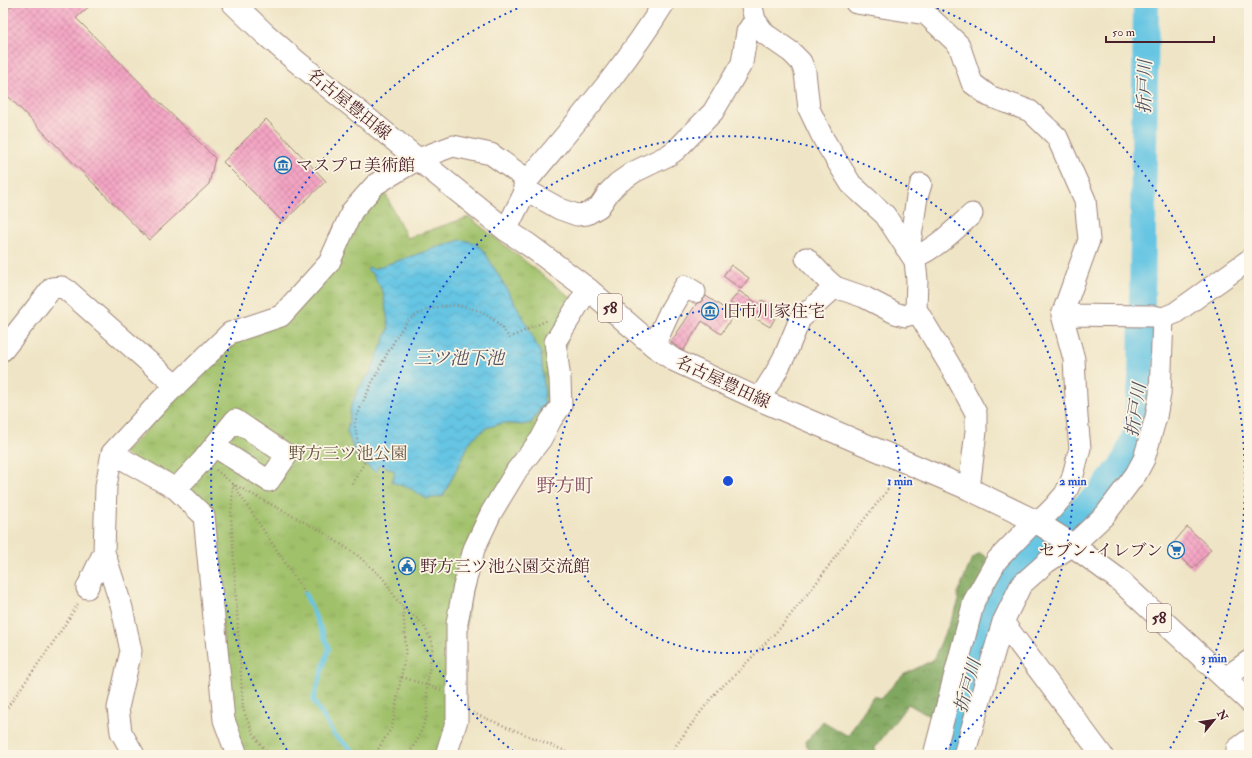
<svg xmlns="http://www.w3.org/2000/svg" width="1252" height="758" font-family="'IM FELL Double Pica','Noto Serif JP',serif">
<style>
.grass{fill:url(#grass-tufts);stroke:#75704a}
.forest{fill:url(#forest-crowns);stroke:#656344}
.water{fill:url(#water-waves);stroke:#587287}
.lines{fill:none;stroke-linecap:round;stroke-linejoin:round}
.stream{stroke:#65c5e3;stroke-width:4.5}
.river{stroke:#65c5e3;stroke-width:26}
.building{fill:url(#building-cross-hatch)}
.minor-casing{stroke:#9c8278;stroke-width:23}
.major-casing{stroke:#9c8278;stroke-width:24}
.path{stroke:#9c8278;stroke-width:2.5;stroke-dasharray:1 3;stroke-linecap:butt}
.minor{stroke:#fff;stroke-width:21}
.major{stroke:#fff;stroke-width:22}
.ring{fill:none;stroke:#1d4ed8;stroke-width:2;stroke-dasharray:2 4}
.labels{text-anchor:middle;dominant-baseline:central;stroke-width:3.5;stroke-linejoin:round;paint-order:stroke}
.shield{fill:#fcf5e5;stroke:#7f5f63;stroke-width:1}
.shield-label{font-size:16px;font-weight:bold;fill:#4a1f2b}
.street-label{font-size:17px;fill:#4a1f2b;stroke:#fcf5e5}
.poi-label{font-size:17px;fill:#4a1f2b;stroke:#fcf5e5;text-anchor:start}
.park-label{font-size:17px;fill:#64503e;stroke:#fcf5e5}
.water-label{font-size:18px;font-style:italic;fill:#525162;stroke:#fcf5e5}
.quarter-label{font-size:19px;fill:#864e61;stroke:#fcf5e5}
.centre{fill:#1d4ed8;stroke:#fcf5e5;stroke-width:2}
.ring-label{font-size:12px;text-anchor:middle;font-weight:bold;fill:#1d4ed8;stroke:#fcf5e5;stroke-width:3.5;stroke-linejoin:round;paint-order:stroke}
</style>
<defs>
<pattern id="grass-tufts" width="24" height="20" patternUnits="userSpaceOnUse"><rect width="24" height="20" fill="#a0c16a"/><path d="M3 7l-1-3M5 7V3M7 7l1-3M15 17l-1-3M17 17v-4M19 17l1-3" fill="none" stroke="#8ba55c"/></pattern>
<pattern id="forest-crowns" width="20" height="18" patternUnits="userSpaceOnUse"><rect width="20" height="18" fill="#80a75e"/><path d="M2 6a3 3 0 1 1 6 0M12 15a3 3 0 1 1 6 0" fill="none" stroke="#6b874e"/></pattern>
<pattern id="water-waves" width="16" height="10" patternUnits="userSpaceOnUse"><rect width="16" height="10" fill="#65c5e3"/><path d="M0 5q4-4 8 0t8 0" fill="none" stroke="#59a9c3"/></pattern>
<pattern id="building-cross-hatch" width="8" height="8" patternUnits="userSpaceOnUse"><rect width="8" height="8" fill="#f4a5c4"/><path d="M0 0l8 8M0 8l8-8" fill="none" stroke="#c8869f"/></pattern>
</defs>
<rect width="100%" height="100%" fill="#fcf5e5"/>
<filter id="ink" filterUnits="userSpaceOnUse"><feTurbulence type="fractalNoise" baseFrequency=".025" numOctaves="2"/><feDisplacementMap in="SourceGraphic" scale="8" xChannelSelector="R" yChannelSelector="G"/><feConvolveMatrix kernelMatrix="1 2 1 2 8 2 1 2 1" color-interpolation-filters="sRGB"/></filter>
<filter id="wash" filterUnits="userSpaceOnUse"><feTurbulence type="fractalNoise" baseFrequency=".012" numOctaves="4" result="noise"/><feDisplacementMap in="SourceGraphic" scale="16" xChannelSelector="R" yChannelSelector="G"/><feGaussianBlur stdDeviation="0.9" result="paint"/><feColorMatrix in="noise" values="0 0 0 0 0 0 0 0 0 0 0 0 0 0 0 0 0 1.4 0 .05"/><feComposite in="paint" operator="in"/></filter>
<g filter="url(#wash)">
<rect width="100%" height="100%" fill="#efe5c6"/>
<path class="grass" d="M383 189 407 238 469 217 574 300 555 405 485 511 449 722 440 755H244L230 713 212 513 124 453 233 338 284 319 355 215Z"/>
<path class="forest" d="M980 553 990 560 938 721 908 704 875 748 877 755H813L805 743 823 721 848 736 873 696 881 698 903 675 933 660 958 604V592L972 559Z"/>
<path class="water" d="M460 240C472 241 475 242 484 251L522 315 541 354 545 397 543 401 547 402V405H543L531 423 522 425 503 423 486 428 471 440 443 496 427 499 411 489 392 482 395 471 380 464 375 472 357 457 347 432 351 406 358 389 371 371 389 328 383 292 373 274 367 270 369 267 373 269Z"/>
<g class="lines">
<path class="stream" d="M305 593 329 648 313 700 335 736 359 755"/>
<path class="river" d="M948 755 992 602 1008 571 1097 496 1124 463 1136 432 1141 381 1146 3"/>
</g>
<g id="blocks">
<path class="building" d="M15 3H93L76 18 215 158 209 184 149 240 3 91V14Z
M266 119 326 181 283 222 223 162Z
M731 265 749 278 741 289 723 276Z
M739 291 760 305 762 300 779 311 770 327 730 303Z
M706 296 734 315 721 334 702 321 683 351 671 342 697 303 701 302Z
M1187 527 1211 549 1193 569 1169 548Z"/>
</g>
</g>
<g filter="url(#ink)">
<use href="#blocks" fill-opacity="0" stroke="#9c8278" stroke-width="1"/>
<g class="lines">
<g class="minor-casing">
<path id="minor" d="M751 3 755 20 765 34 791 52 801 62 805 72 809 109 824 140 851 184 885 215 915 261 917 280 916 309 955 374 976 413V431L969 489
M856 3 926 14 959 45 972 83 989 96 1030 111 1057 137 1085 200 1089 240 1062 315 1074 359 1077 417 1080 448 1072 479 1065 494 1053 508 1044 517 1035 521 997 560 974 601 934 755
M526 190 560 209 577 215 587 214 599 207 609 192 618 183 634 172 669 155 677 149 713 112 742 63 747 32 755 20
M506 230 526 190 524 186 528 180C575 123 625 67 664 3
M906 248 910 243 917 197 921 184
M806 258 827 280 835 287 864 297 895 313 905 316 918 312
M913 258C935 249 955 230 972 214
M1062 315 1153 316 1163 318 1175 313 1249 260
M654 346 670 311 685 286 695 292
M3 350 52 288 62 287 67 290 176 386
M759 399 775 374 786 353 800 319 835 287
M112 453 176 489 204 516 224 720 237 755
M176 489 202 461 235 420 287 455 269 481 214 446
M104 552 122 608 131 651 118 708 121 732 134 755
M87 588 104 552 106 486 112 453 160 401 230 333 281 316 329 263 352 211 376 184 418 159 453 146 491 154 528 180
M1003 622 1102 755
M1225 678 1249 661
M446 755 457 720V623L463 590 474 549 491 513 517 470 541 439 551 420 561 406 560 379 555 342 588 289
M964 755 1003 622 1021 585 1047 562 1073 545 1105 515 1136 474 1144 459 1156 417 1160 394 1163 318
M1239 755 1237 749 1249 740"/>
</g>
<g class="major-casing">
<path id="major" d="M233 3 264 33 296 61 506 230 529 245 588 289 654 346 674 360 765 402 969 489 1035 521 1065 540 1118 579 1249 701"/>
</g>
<path class="path" d="M216 470 233 484 305 593
M352 484 367 458C365 457 364 456 362 454 359 449 354 428 355 422 358 408 399 327 409 320 442 296 488 302 509 338L548 320
M404 608 423 624 433 644 427 686V716L418 739 408 755
M402 677 441 690
M473 713 575 755
M3 714C28 677 56 641 79 602
M272 755C257 745 249 725 243 709L231 516 233 484 321 531 357 555 383 578 397 600 403 607 406 650 392 727 377 751 370 755
M669 755 696 718 717 691 733 677 780 628 817 582 848 539 884 495 896 477"/>
<use href="#minor" class="minor"/>
<use href="#major" class="major"/>
</g>
</g>
<g class="ring">
<circle cx="728" cy="481" r="172"/>
<path d="M518 755A345 345 0 1 1 938 755"/>
<path d="M290 755A517 517 0 0 1 530 3M926 3A517 517 0 0 1 1166 755"/>
</g>
<defs>
<g id="museum-ring" transform="scale(0.9)"><circle r="9.5" fill="#fcf5e5" stroke="#1f6fb2" stroke-width="1.5"/><path d="M0-6L6-3V-2H-6V-3ZM-5-1h2V3h-2ZM-1-1h2V3h-2ZM3-1h2V3H3ZM-6 4H6V6H-6Z" fill="#1f6fb2"/></g>
<g id="supermarket-ring" transform="scale(0.9)"><circle r="9.5" fill="#fcf5e5" stroke="#1f6fb2" stroke-width="1.5"/><path d="M-6-5.5h2.5l.6 2H6L4.5 2H-2.5L-4.4-4H-6ZM-1.5 3.2a1.3 1.3 0 1 0 .1 0ZM3 3.2a1.3 1.3 0 1 0 .1 0Z" fill="#1f6fb2"/></g>
<g id="civic-ring" transform="scale(0.9)"><circle r="9.5" fill="#fcf5e5" stroke="#1f6fb2" stroke-width="1.5"/><path d="M-.6-6.5H3V-4.5H.6V-3L4-1V1h2V6H-6V1h2V-1L-.6-3ZM-1.2 2.5V6h2.4V2.5Z" fill="#1f6fb2"/></g>
</defs>
<g fill-rule="evenodd">
<use href="#museum-ring" x="283" y="165"/>
<use href="#museum-ring" x="710" y="311"/>
<use href="#supermarket-ring" x="1176" y="550"/>
<use href="#civic-ring" x="407" y="566"/>
</g>
<g class="labels">
<g class="shield">
<rect x="598" y="294" width="24" height="28" rx="3"/>
<rect x="1147" y="604" width="24" height="28" rx="3"/>
</g>
<g class="shield-label">
<text x="610" y="308">58</text>
<text x="1159" y="618">58</text>
</g>
<g class="street-label">
<text transform="translate(349 104) rotate(39)">名古屋豊田線</text>
<text transform="translate(723 382) rotate(25)">名古屋豊田線</text>
</g>
<g class="poi-label">
<text x="296" y="165">マスプロ美術館</text>
<text x="723" y="311">旧市川家住宅</text>
<text x="1163" y="550" text-anchor="end">セブン-イレブン</text>
<text x="420" y="566">野方三ツ池公園交流館</text>
</g>
<g class="park-label">
<text x="348" y="453">野方三ツ池公園</text>
</g>
<g class="water-label">
<text transform="translate(1145 87) rotate(-89)">折戸川</text>
<text x="459" y="358">三ツ池下池</text>
<text transform="translate(1136 410) rotate(-81)">折戸川</text>
<text transform="translate(968 686) rotate(-74)">折戸川</text>
</g>
<g class="quarter-label">
<text x="565" y="486">野方町</text>
</g>
</g>
<circle cx="728" cy="481" r="6" class="centre"/>
<g class="ring-label">
<text x="900" y="485">1 min</text>
<text x="1073" y="485">2 min</text>
<text x="1214" y="662">3 min</text>
</g>
<rect width="1252" height="758" fill="none" stroke="#fcf5e5" stroke-width="16"/>
<g transform="translate(1214 720) rotate(60)" stroke="#fcf5e5" stroke-width="3" paint-order="stroke">
<path d="M0-3L7 15L0 10L-7 15Z" fill="#4a1f2b"/>
<text y="-6" font-size="11" font-weight="bold" text-anchor="middle" fill="#4a1f2b">N</text>
</g>
<path d="M1106 36v6h108v-6" fill="none" stroke="#4a1f2b" stroke-width="2"/>
<text x="1112" y="36" font-size="12" fill="#4a1f2b" stroke="#fcf5e5" stroke-width="3" paint-order="stroke">50 m</text>
</svg>
